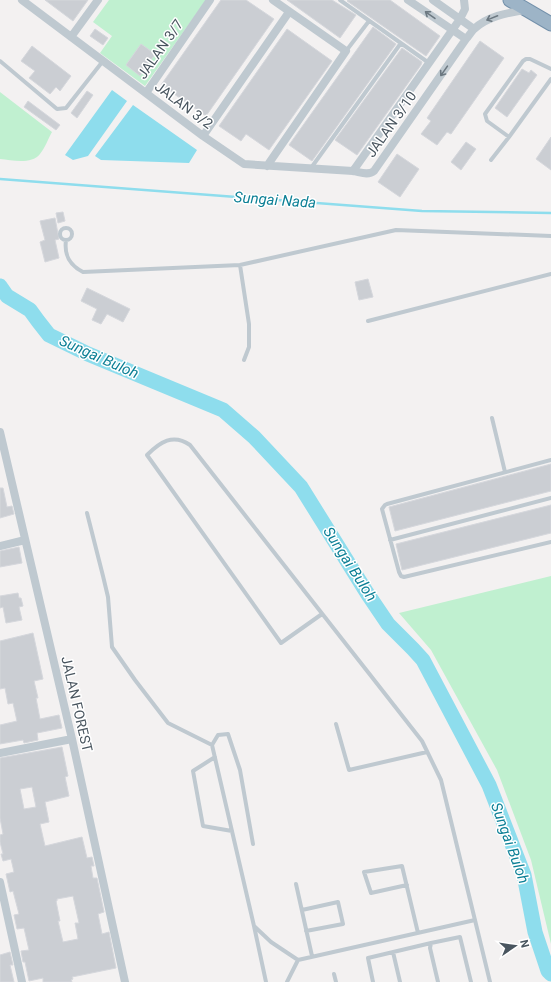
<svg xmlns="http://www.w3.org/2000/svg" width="551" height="982" font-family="Roboto,sans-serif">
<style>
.green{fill:#c0f0d0}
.water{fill:#8edded}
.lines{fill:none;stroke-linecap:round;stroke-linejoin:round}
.stream{stroke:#8edded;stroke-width:2.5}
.river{stroke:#8edded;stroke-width:15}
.building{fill:#cbced3;stroke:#d5d7dc;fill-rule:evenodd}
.trunk-casing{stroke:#7491ab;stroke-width:15}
.service{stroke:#bfc9d0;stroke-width:4}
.minor{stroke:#bfc9d0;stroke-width:8}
.trunk{stroke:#9db4c7;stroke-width:13}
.oneway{stroke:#6c7881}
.labels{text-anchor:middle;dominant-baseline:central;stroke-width:3;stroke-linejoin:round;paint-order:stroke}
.street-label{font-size:14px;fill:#49555f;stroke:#fff}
.water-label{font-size:15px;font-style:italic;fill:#0d8096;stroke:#fff}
</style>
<rect width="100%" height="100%" fill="#f3f1f1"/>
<path class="green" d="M109 0H206L145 86 100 53 112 36 93 22Z
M0 92 52 132C48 139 45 148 40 154 31 165 12 160 0 159Z
M551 576V944L531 860 497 770 431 650 399 613Z"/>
<path class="water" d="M112 90 127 101 88 156 73 160 65 155Z
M133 105 197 150 189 163 101 160 95 156Z"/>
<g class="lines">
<path class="stream" d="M0 179 422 211 551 213"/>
<path class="river" d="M0 286 7 296 30 310 38 321 49 335 88 354 223 410 254 437 301 487 367 593 388 624 413 649 423 660 489 785 524 875 535 932 548 971 551 974"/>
</g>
<path class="building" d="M45 0H88L73 21Z
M221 0H246L274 19 206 116 161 85Z
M287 0H332L356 15 340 38Z
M348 0H390L440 36 426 56 347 1Z
M373 27 396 44 312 161 289 145Z
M95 29 108 38 103 45 90 36Z
M287 29 332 61 269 150 246 134 241 141 219 126Z
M480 41 504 58 451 134 447 132 437 145 421 134 431 121 427 118Z
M141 44 155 54 140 76 126 65Z
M32 46 71 76 60 91 56 87 50 94 29 78 35 71 21 61Z
M402 48 422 62 421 65 357 155 335 140Z
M522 69 529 73 531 70 537 75 507 117 495 108Z
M87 91 93 95 77 118 71 113Z
M28 101 60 125 56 130 24 107Z
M551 137V170L536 159Z
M466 142 476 149 461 170 451 162Z
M397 154 419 169 400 197 378 182Z
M63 212 65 221 58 223 56 213Z
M55 218 59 239 55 240 59 258 45 262 40 242 45 240 40 221Z
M368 279 373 297 359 300 355 282Z
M87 288 130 309 123 322 107 314 101 324 92 320 97 309 81 301Z
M551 464V491L395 531 389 507Z
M0 488H3L7 507 12 506 14 514 0 518Z
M551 505V533L402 570 396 544Z
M19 547 22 563 0 567V551Z
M18 593 19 598H21L23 606 19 607 22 620 6 623 3 607 0 608V596Z
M33 633 43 679 34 681 38 698H36L40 719 59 715 62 728 37 733 38 740 24 743 23 740 0 744V725L17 721 13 703 8 704 5 688 0 689V641Z
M62 747 68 776 65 777 69 796 45 802 49 822 40 824 45 846 82 837 87 858 92 857 94 866H91L93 878H97L104 912 98 914 102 934 109 932 116 968 72 977 73 979 71 980 72 982H43V978L29 981 25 962H23L21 951 29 950 24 928 17 929 14 915 19 914 13 891 10 892 6 874 14 872 11 859 3 861 1 854H3L0 842V835L3 834 0 818V758ZM32 787 36 807 24 809 20 789ZM73 896 79 923H75L78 939 63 942 58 921H60L56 901H57V899Z
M10 952 13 965H10L14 982H0V955Z"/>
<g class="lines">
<g class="trunk-casing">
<path id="trunk" d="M510 0 551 24"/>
</g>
<path class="service" d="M340 0 429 63
M346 51 369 21
M0 61 57 109 66 108 103 61
M509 137 487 121 485 114 523 61 526 59H530L551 69
M491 160 509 137 551 79
M311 168 401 43
M60 234a6 6 0 1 1 12 0a6 6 0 1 1-12 0Z
M66 240C64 255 69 265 83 272L240 265 396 230 551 236
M240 265 249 324V347L244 360
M368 321 551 274
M492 418 505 472
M551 460 387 504 385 505 382 509 399 572 401 576 404 577 551 542
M87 513 103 576 108 597 112 647 135 680 168 723 212 745
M390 540 551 498
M322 614 281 643 147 455C160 442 173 433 190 445L422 741 441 780 490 982
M336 724 349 770 427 752
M215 757 193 771 203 826 232 831
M253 844 240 770 228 734 218 735 212 745 254 926 266 982
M296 884 312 956
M407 885 371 893 364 872 402 866 418 933
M302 910 338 902 343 924 306 931
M254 926 271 942 298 960 475 920
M393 952 400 982
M334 974 336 982
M287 982 298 960
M373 982 368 958 431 943
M438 982 430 948 431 943 460 937 471 982"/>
<path class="minor" d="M22 0 203 136 244 164 353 171C360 172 368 176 374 171L466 39C469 36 471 32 474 29 488 16 507 13 525 10
M408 0 466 39
M433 0 474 29
M71 37 98 0
M146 93 210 0
M203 136 289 12
M267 166 346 51 273 0
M353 171 460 19 465 9 464 0
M0 432 72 739 125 982
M0 546 25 540
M0 753 72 739
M0 882 22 982"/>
<use href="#trunk" class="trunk"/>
</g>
<defs><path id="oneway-shaft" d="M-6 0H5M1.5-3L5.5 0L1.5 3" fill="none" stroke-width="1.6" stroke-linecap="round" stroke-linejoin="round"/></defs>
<g class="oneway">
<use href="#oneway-shaft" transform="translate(430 15) rotate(-145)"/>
<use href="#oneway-shaft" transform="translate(492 18) rotate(158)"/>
<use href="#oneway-shaft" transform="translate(444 71) rotate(125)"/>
</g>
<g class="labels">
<g class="street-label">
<text transform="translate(160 49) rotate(-55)">JALAN 3/7</text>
<text transform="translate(184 105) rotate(37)">JALAN 3/2</text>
<text transform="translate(391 124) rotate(-55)">JALAN 3/10</text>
<text transform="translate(77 704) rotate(77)">JALAN FOREST</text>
</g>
<g class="water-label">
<text transform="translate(275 200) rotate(4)">Sungai Nada</text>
<text transform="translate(99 357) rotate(24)">Sungai Buloh</text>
<text transform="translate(350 564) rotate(57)">Sungai Buloh</text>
<text transform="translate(510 843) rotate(70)">Sungai Buloh</text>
</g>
</g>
<g transform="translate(515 946) rotate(77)" stroke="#ffffff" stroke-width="3" paint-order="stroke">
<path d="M0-3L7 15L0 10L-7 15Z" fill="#49555f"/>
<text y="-6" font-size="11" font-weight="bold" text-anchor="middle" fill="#49555f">N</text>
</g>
</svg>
